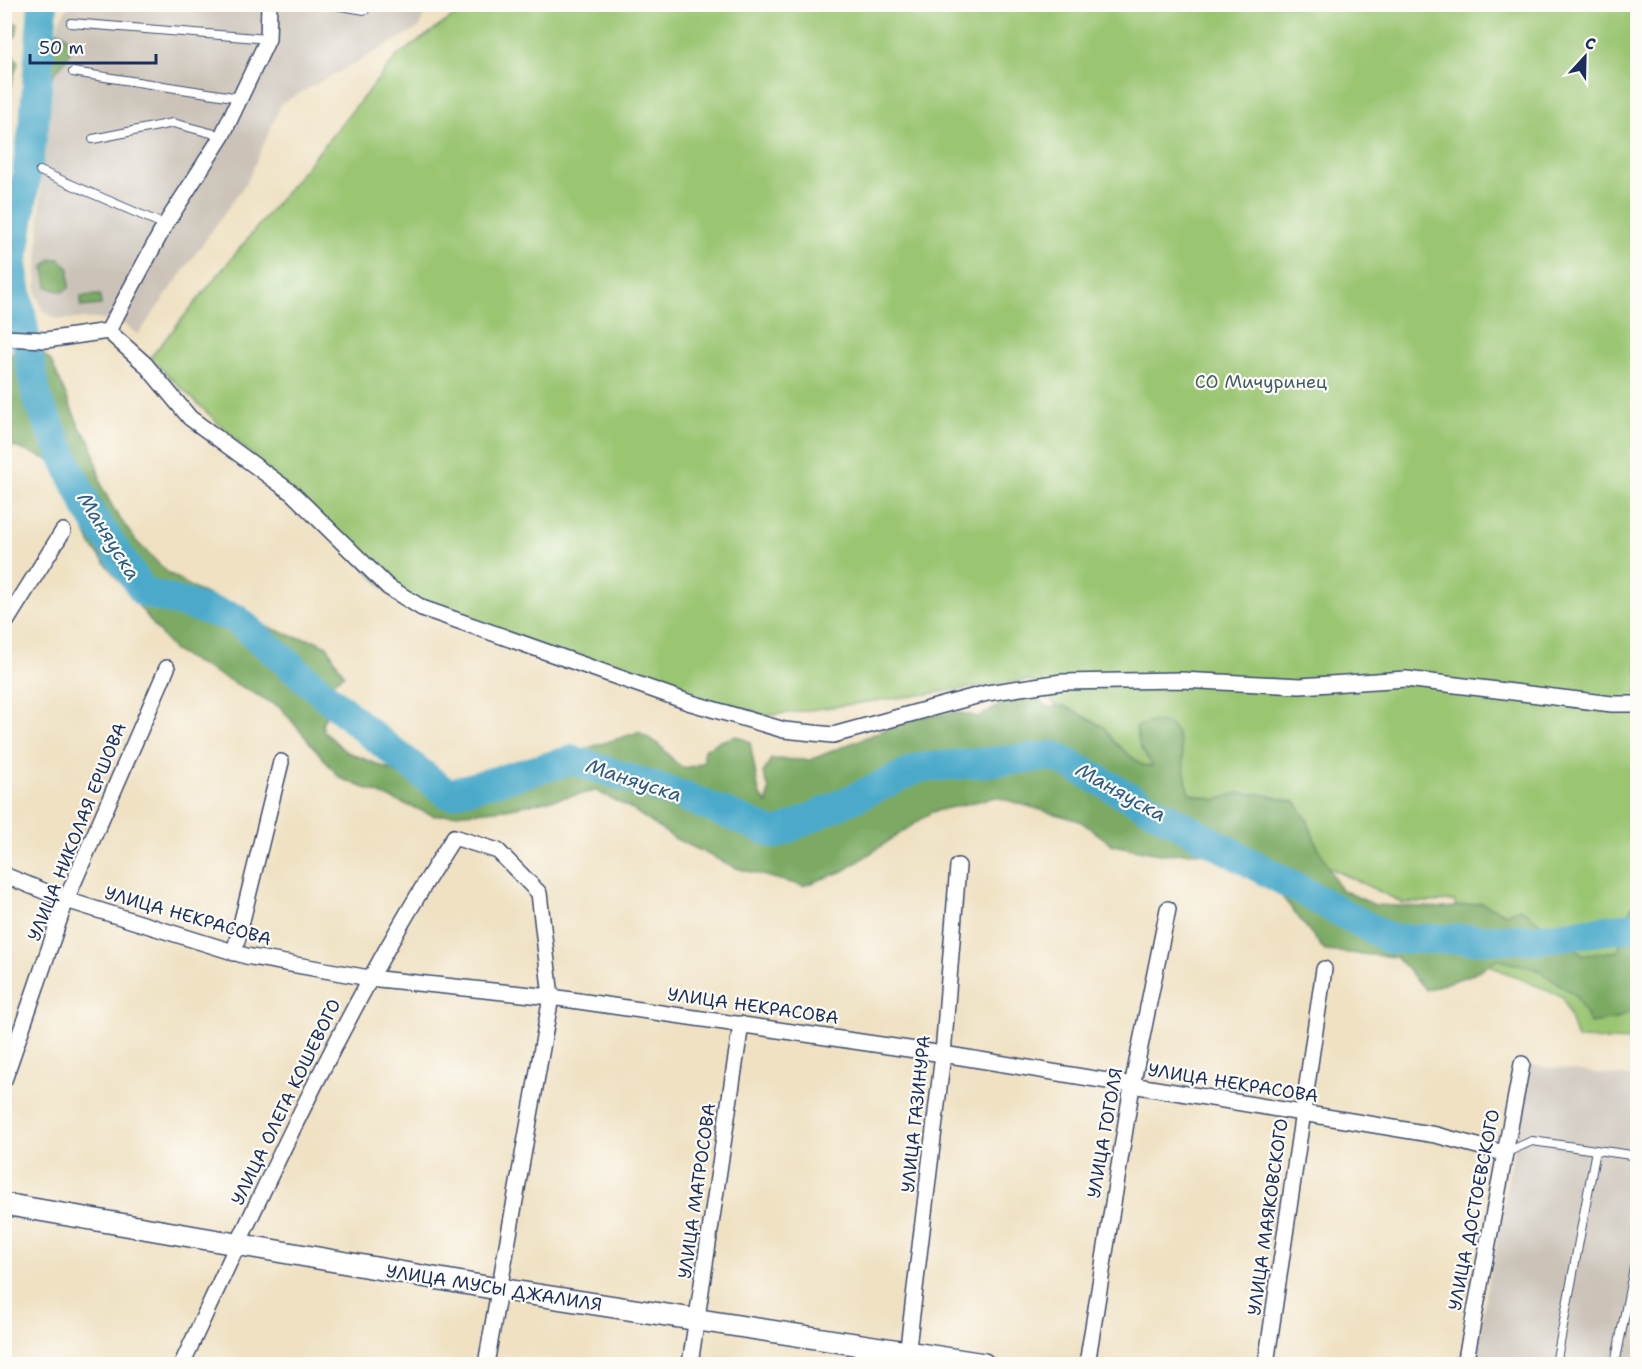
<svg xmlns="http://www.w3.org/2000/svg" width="1642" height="1369" font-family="'Shantell Sans',sans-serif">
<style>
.industrial{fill:#cbc3b8}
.green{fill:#9ac571;stroke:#5a7a68;stroke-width:1.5}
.forest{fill:#7baa63;stroke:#4b6c60;stroke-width:1.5}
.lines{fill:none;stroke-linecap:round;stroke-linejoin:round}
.river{stroke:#4caaca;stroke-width:30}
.lane-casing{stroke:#3b4a6d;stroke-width:10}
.street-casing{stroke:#3b4a6d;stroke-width:18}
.secondary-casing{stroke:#3b4a6d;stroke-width:24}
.lane{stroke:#fff;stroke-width:8}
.street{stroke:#fff;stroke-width:15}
.secondary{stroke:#fff;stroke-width:21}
.labels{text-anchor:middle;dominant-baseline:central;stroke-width:4.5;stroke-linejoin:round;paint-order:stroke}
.park-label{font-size:18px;fill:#415c64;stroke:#fdfcf7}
.street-label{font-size:18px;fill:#1b2f5e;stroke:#fdfcf7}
.water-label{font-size:20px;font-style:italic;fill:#2c5a84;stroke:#fdfcf7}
</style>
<rect width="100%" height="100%" fill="#fdfcf7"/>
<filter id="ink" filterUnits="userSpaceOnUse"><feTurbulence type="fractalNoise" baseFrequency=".0167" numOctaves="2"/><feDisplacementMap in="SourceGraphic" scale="12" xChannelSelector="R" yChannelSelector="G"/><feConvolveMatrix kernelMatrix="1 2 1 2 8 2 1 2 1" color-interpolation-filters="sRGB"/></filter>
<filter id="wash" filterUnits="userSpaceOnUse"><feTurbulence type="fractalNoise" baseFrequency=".008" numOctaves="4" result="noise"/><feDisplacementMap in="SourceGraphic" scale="24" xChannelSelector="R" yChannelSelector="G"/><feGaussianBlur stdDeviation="1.35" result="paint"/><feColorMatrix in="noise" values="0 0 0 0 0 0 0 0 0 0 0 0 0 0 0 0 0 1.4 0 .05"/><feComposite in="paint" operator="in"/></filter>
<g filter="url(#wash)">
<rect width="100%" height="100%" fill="#efe1c2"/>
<path class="industrial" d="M69 5H426L420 27 282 103 248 180 138 335 127 326 100 319H57L43 311 36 295 45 108 59 21Z
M1530 1065 1637 1078V1364H1473Z"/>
<path class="green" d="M455 5H1637V1041L1577 1039 1563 997 1474 959 1454 901 1403 903 1118 765 1030 680 765 716 402 607 308 509 150 358 397 56 455 15Z"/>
<path class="forest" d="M5 19 18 24 16 36 8 40 5 38Z
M59 31 66 36C79 58 57 65 48 82L51 90 47 96 41 97C25 76 25 35 59 31Z
M10 51 18 62 9 92H5L4 54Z
M51 259H60L69 269V288L62 292 47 287 44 267Z
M100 295 101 305 81 307V296Z
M41 352 51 361 80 428 91 442 102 487 116 513 136 541 167 572 196 590 229 603 265 626 295 637 314 640 327 646 344 675 332 683 326 716 322 724 324 731 345 751 418 781 452 783 484 780 639 732C645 737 654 740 660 746 678 762 676 775 704 762V750L720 741 737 736 750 742 759 793 767 803 769 789 763 773 771 759 810 760 914 718 957 712 979 717 1007 701 1034 696 1048 707 1065 706 1104 727 1115 743 1142 765 1153 766 1140 747 1136 727C1192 704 1177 762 1190 793L1216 800 1239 793 1261 794 1295 802 1307 819 1315 841 1340 889 1375 905 1446 908 1482 903 1506 914 1520 908 1584 955 1618 951 1631 908 1637 902V1008L1616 1019 1590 1023 1575 995 1536 969 1498 960 1470 975 1426 990 1396 957 1325 951 1246 851 1159 854 1113 845 1080 821 996 797 932 812 844 871 803 886 736 868 674 838 630 808 596 791 506 809 435 816 340 778 280 707 174 651 91 545 57 463 5 443 4 353Z"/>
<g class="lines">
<path class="river" d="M43 4 34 125 12 267 37 399 89 511 144 592 235 618 368 732 448 794 573 760 683 796 776 834 919 768 1055 756 1390 939H1535L1638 926"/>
</g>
</g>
<g filter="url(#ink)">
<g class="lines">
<g class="lane-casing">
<path id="lane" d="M329 4 365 10
M71 23 268 39
M73 72 240 98
M93 139 173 123 222 136
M40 171 165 225
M1596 1150 1638 1156
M1505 1153 1532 1141 1596 1150 1556 1364
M1615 1364 1638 1248"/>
</g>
<g class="street-casing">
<path id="street" d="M108 331 145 364 190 418 292 493 388 587 422 608 688 702 784 730 833 735 987 693 1062 682 1181 680 1300 686 1406 679 1612 704H1638
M108 331 165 225 222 136 268 39 269 4
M4 338 46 340 108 331
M4 625 63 531
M4 875 66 900 246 956 369 978 551 997 943 1054 1436 1135 1504 1153
M234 953 281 762
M4 1080 66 900 167 668
M182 1364C265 1185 347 1004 454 837L498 851 539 893 551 997 486 1364
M690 1364 741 1024
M906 1364 943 1054 958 866
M1087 1364 1132 1086 1168 909
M1266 1364 1324 969
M1465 1364 1522 1064"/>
</g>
<g class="secondary-casing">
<path id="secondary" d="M4 1204 498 1289 984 1364"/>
</g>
<use href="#lane" class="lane"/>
<use href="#street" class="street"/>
<use href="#secondary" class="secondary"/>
</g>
</g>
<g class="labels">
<g class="park-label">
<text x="1261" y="382">СО Мичуринец</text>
</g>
<g class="street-label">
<text transform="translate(77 832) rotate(-68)">УЛИЦА НИКОЛАЯ ЕРШОВА</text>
<text transform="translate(188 916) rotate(16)">УЛИЦА НЕКРАСОВА</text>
<text transform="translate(753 1006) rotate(8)">УЛИЦА НЕКРАСОВА</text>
<text transform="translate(1233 1083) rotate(9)">УЛИЦА НЕКРАСОВА</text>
<text transform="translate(286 1102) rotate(-64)">УЛИЦА ОЛЕГА КОШЕВОГО</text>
<text transform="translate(916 1114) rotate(-84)">УЛИЦА ГАЗИНУРА</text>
<text transform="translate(1105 1133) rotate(-80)">УЛИЦА ГОГОЛЯ</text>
<text transform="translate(697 1191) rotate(-82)">УЛИЦА МАТРОСОВА</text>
<text transform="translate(1474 1210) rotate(-79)">УЛИЦА ДОСТОЕВСКОГО</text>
<text transform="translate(1268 1217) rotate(-82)">УЛИЦА МАЯКОВСКОГО</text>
<text transform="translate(494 1288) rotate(9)">УЛИЦА МУСЫ ДЖАЛИЛЯ</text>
</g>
<g class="water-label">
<text transform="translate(109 536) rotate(58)">Маняуска</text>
<text transform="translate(634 780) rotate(18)">Маняуска</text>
<text transform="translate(1121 792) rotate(29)">Маняуска</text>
</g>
</g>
<rect width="1642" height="1369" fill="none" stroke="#fdfcf7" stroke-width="24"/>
<g transform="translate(1585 57) rotate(22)" stroke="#fdfcf7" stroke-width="4.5" paint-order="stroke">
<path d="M0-4.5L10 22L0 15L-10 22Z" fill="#1b2f5e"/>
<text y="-9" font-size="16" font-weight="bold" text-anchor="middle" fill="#1b2f5e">С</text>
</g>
<path d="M30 54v9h126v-9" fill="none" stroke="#1b2f5e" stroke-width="3"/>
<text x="39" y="54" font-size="18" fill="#1b2f5e" stroke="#fdfcf7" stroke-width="4.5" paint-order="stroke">50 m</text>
</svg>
